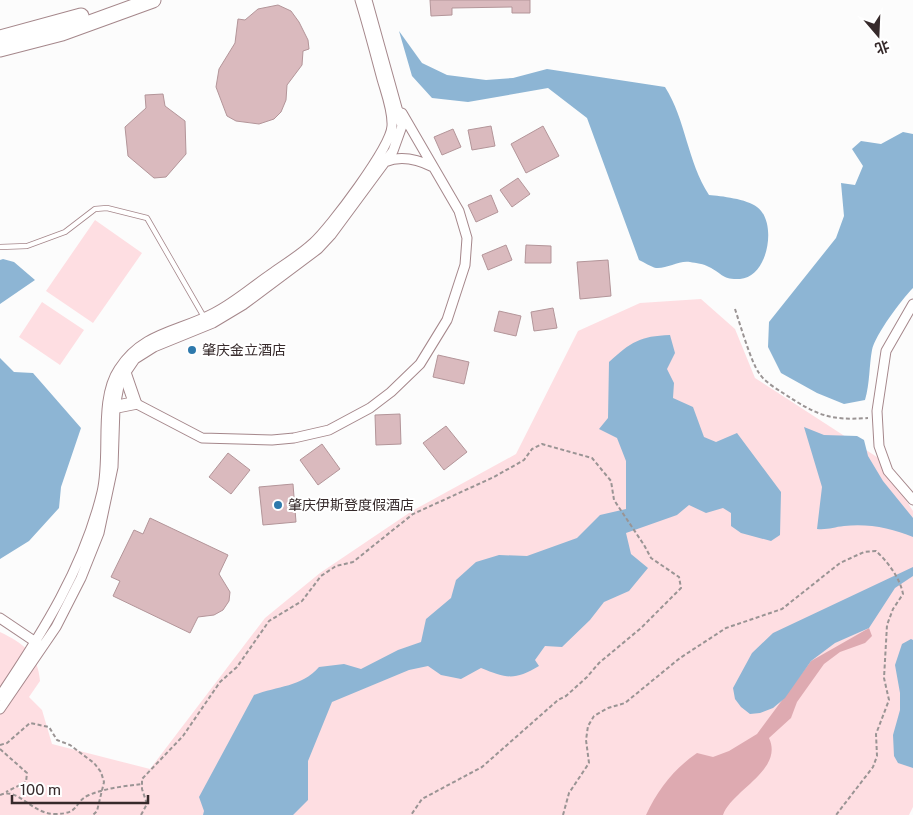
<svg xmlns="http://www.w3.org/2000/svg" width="913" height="815" font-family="'Public Sans','Noto Sans SC',sans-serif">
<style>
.green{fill:#fedee2}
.forest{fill:#deaab1}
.water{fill:#8db5d4}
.building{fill:#dababe;stroke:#b39599}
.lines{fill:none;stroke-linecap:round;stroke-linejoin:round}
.lane-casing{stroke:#a5878b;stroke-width:6}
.street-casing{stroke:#a5878b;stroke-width:11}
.secondary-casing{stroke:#a5878b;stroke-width:14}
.primary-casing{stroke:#a5878b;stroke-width:17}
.path{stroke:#9a9494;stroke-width:2;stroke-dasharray:4 2.5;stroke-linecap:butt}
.lane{stroke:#fff;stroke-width:4.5}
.street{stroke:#fff;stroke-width:9}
.secondary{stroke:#fff;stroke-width:12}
.primary{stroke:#fff;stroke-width:15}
.poi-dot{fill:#2e79ac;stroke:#fff;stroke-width:2}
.labels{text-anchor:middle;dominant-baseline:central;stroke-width:4;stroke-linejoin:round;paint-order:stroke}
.poi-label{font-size:14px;fill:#362a2b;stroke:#fff;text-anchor:start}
</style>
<rect width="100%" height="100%" fill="#fcfcfc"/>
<path class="green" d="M95 220 142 253 93 323 46 291Z
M701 299 735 329 755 378 880 459 913 511V807L909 815H0V632C23 643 38 654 40 681L29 697 42 710 52 744 150 769 265 618 320 573 412 511 516 454 578 331 640 303Z
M42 302 84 330 60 365 19 337Z"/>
<path class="forest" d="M869 628 872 636 865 643 840 652 824 664 797 702 791 718 769 738C784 770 732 790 723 815H646C658 789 674 769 697 753L713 757 729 751 757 734 811 661Z"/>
<path class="water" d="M399 31 422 63 447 75 486 80 513 78 547 69 665 87C686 120 687 161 709 195 721 196 747 199 757 207 778 222 768 278 740 279 722 280 722 273 709 267 704 264 696 263 690 262 679 260 667 269 656 268 651 267 644 262 639 260L587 118 548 88 468 102 432 98 412 76Z
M903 132 913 134V288C902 299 875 335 872 350 869 366 870 383 865 400L844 404 817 393 781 373 768 347 769 322 836 238 844 216 841 183 855 185 863 166 852 149 861 141 881 144Z
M3 259 14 262 35 280 0 304V260Z
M670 335 675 353 667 369 674 383 673 398 693 407 704 437 716 442 737 433 781 492 780 535 771 541 741 533 731 526V513L723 508 706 513 689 505 677 515 626 533 631 554 648 568 629 591 604 602 590 620 562 647 545 646 535 660 539 666C514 681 506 678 481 668L461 679 441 675 428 666 409 670 332 702 308 761V800L293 815H203L204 811 199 797 254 695C277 686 302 687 319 667L344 664 361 669 398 650 421 642 426 619 451 598 456 580 476 562 499 555 527 556 577 538 600 515 626 509V461L617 438 599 429 608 418 609 362C631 342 640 336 670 335Z
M0 358 14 372 33 373 81 428 61 487 59 508 29 541 0 559Z
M804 427 824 435 857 436 864 440 868 456 883 481 913 518V537C892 528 867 523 844 526 834 527 828 530 817 529L822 487Z
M913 567V576L895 588 869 628 835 643 811 661 785 698 773 708 760 713 750 714 741 707 735 699 733 688 752 653 773 633Z
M911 639 913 640V768L898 763 894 756 893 735 900 710V693L895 665 902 644Z"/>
<path class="building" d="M430 0H530V13H512V7L452 8V15L431 16Z
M278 5 291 11 299 22 308 40 309 49 303 51 302 65 287 85 286 100 281 112 274 119 259 124 236 121 227 116 216 87 219 69 235 43 238 19 245 20 258 9Z
M163 94 165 106 185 121 186 154 166 177 154 178 128 156 125 127 146 108 145 95Z
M491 126 495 146 472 150 468 130Z
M543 126 559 156 526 173 511 144Z
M453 129 461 147 442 155 434 137Z
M518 178 530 194 512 207 500 190Z
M491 195 498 212 476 222 468 205Z
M506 245 512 260 488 270 482 255Z
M526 245 551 246V263H525Z
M608 260 611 296 580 299 577 262Z
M553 308 557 328 534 331 531 312Z
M499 311 521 316 516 336 494 331Z
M438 355 469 362 464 384 433 377Z
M400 414 401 444 376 445 375 415Z
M446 426 467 452 444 470 423 443Z
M322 444 340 469 318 485 300 460Z
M228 453 250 470 231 494 209 477Z
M293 484 296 522 263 525 259 487Z
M150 518 228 555 219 574 230 592 229 601 223 610 214 615 198 617 190 633 113 596 120 581 111 577 134 530 143 534Z"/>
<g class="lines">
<g class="lane-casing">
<path id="lane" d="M0 247 27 246 65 232 95 209 107 208 147 218 204 317"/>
</g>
<g class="street-casing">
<path id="street" d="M385 162C401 155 419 160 433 167
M913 304 886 351 877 411 879 446 888 471 913 500
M135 403 202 438 272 440 294 438 329 430 370 408 391 392 420 364 447 320 465 265 467 238 459 211 402 113
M0 618 40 645
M0 696C43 632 84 567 102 492 111 455 98 400 119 369 143 332 178 332 214 313 234 303 252 287 271 274 285 264 300 255 313 243 330 228 391 147 392 126 393 111 386 93 382 79 375 53 368 26 360 0
M0 709 56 627 81 578 99 533 113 467 115 407 120 381 135 359 154 347 213 323 243 305 318 249 331 235 393 151 402 126 367 0"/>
</g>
<g class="secondary-casing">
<path id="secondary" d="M115 407 135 403 125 374"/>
</g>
<g class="primary-casing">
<path id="primary" d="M0 38 81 16
M0 49 62 33 153 0"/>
</g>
<path class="path" d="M735 309C740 324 751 362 759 373 764 381 775 388 783 393 815 414 828 421 868 418
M0 745 7 743 30 723 49 727 57 740 70 745 94 763 101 772 104 782 97 811 93 815
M0 749 27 773 26 782 6 792
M0 795C19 787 31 814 55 814 81 814 73 802 89 795 106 788 125 786 142 784
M141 815 147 804 142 789V779L183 736 220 682 237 667 269 621 302 601 321 576 336 566 353 562 413 514 494 477 524 460 532 449 542 444 592 458 611 481 614 500 644 545 651 558 679 577 681 588 641 628 599 663 587 677 566 696 558 700 482 767 422 799 411 815
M563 815 569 793 589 763 586 740 588 726 594 716 608 708 625 703 680 658 726 628 782 609 840 563 864 552 876 551C888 562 900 578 903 594L893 609 887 625 884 678 889 700 876 734 877 756 873 767 836 815"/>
<use href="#lane" class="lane"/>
<use href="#street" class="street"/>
<use href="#secondary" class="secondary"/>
<use href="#primary" class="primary"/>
</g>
<g class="poi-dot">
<circle cx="192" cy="350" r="5"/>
<circle cx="278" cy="505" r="5"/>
</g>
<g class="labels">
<g class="poi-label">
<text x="202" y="350">肇庆金立酒店</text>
<text x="288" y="505">肇庆伊斯登度假酒店</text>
</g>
</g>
<g transform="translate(878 35) rotate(161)" stroke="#ffffff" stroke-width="4" paint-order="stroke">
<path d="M0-4L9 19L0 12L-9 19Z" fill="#362a2b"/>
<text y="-8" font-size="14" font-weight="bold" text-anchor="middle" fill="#362a2b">北</text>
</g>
<path d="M12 795v8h136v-8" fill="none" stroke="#362a2b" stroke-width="2.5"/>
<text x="20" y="795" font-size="15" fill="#362a2b" stroke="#ffffff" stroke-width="4" paint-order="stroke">100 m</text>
</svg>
